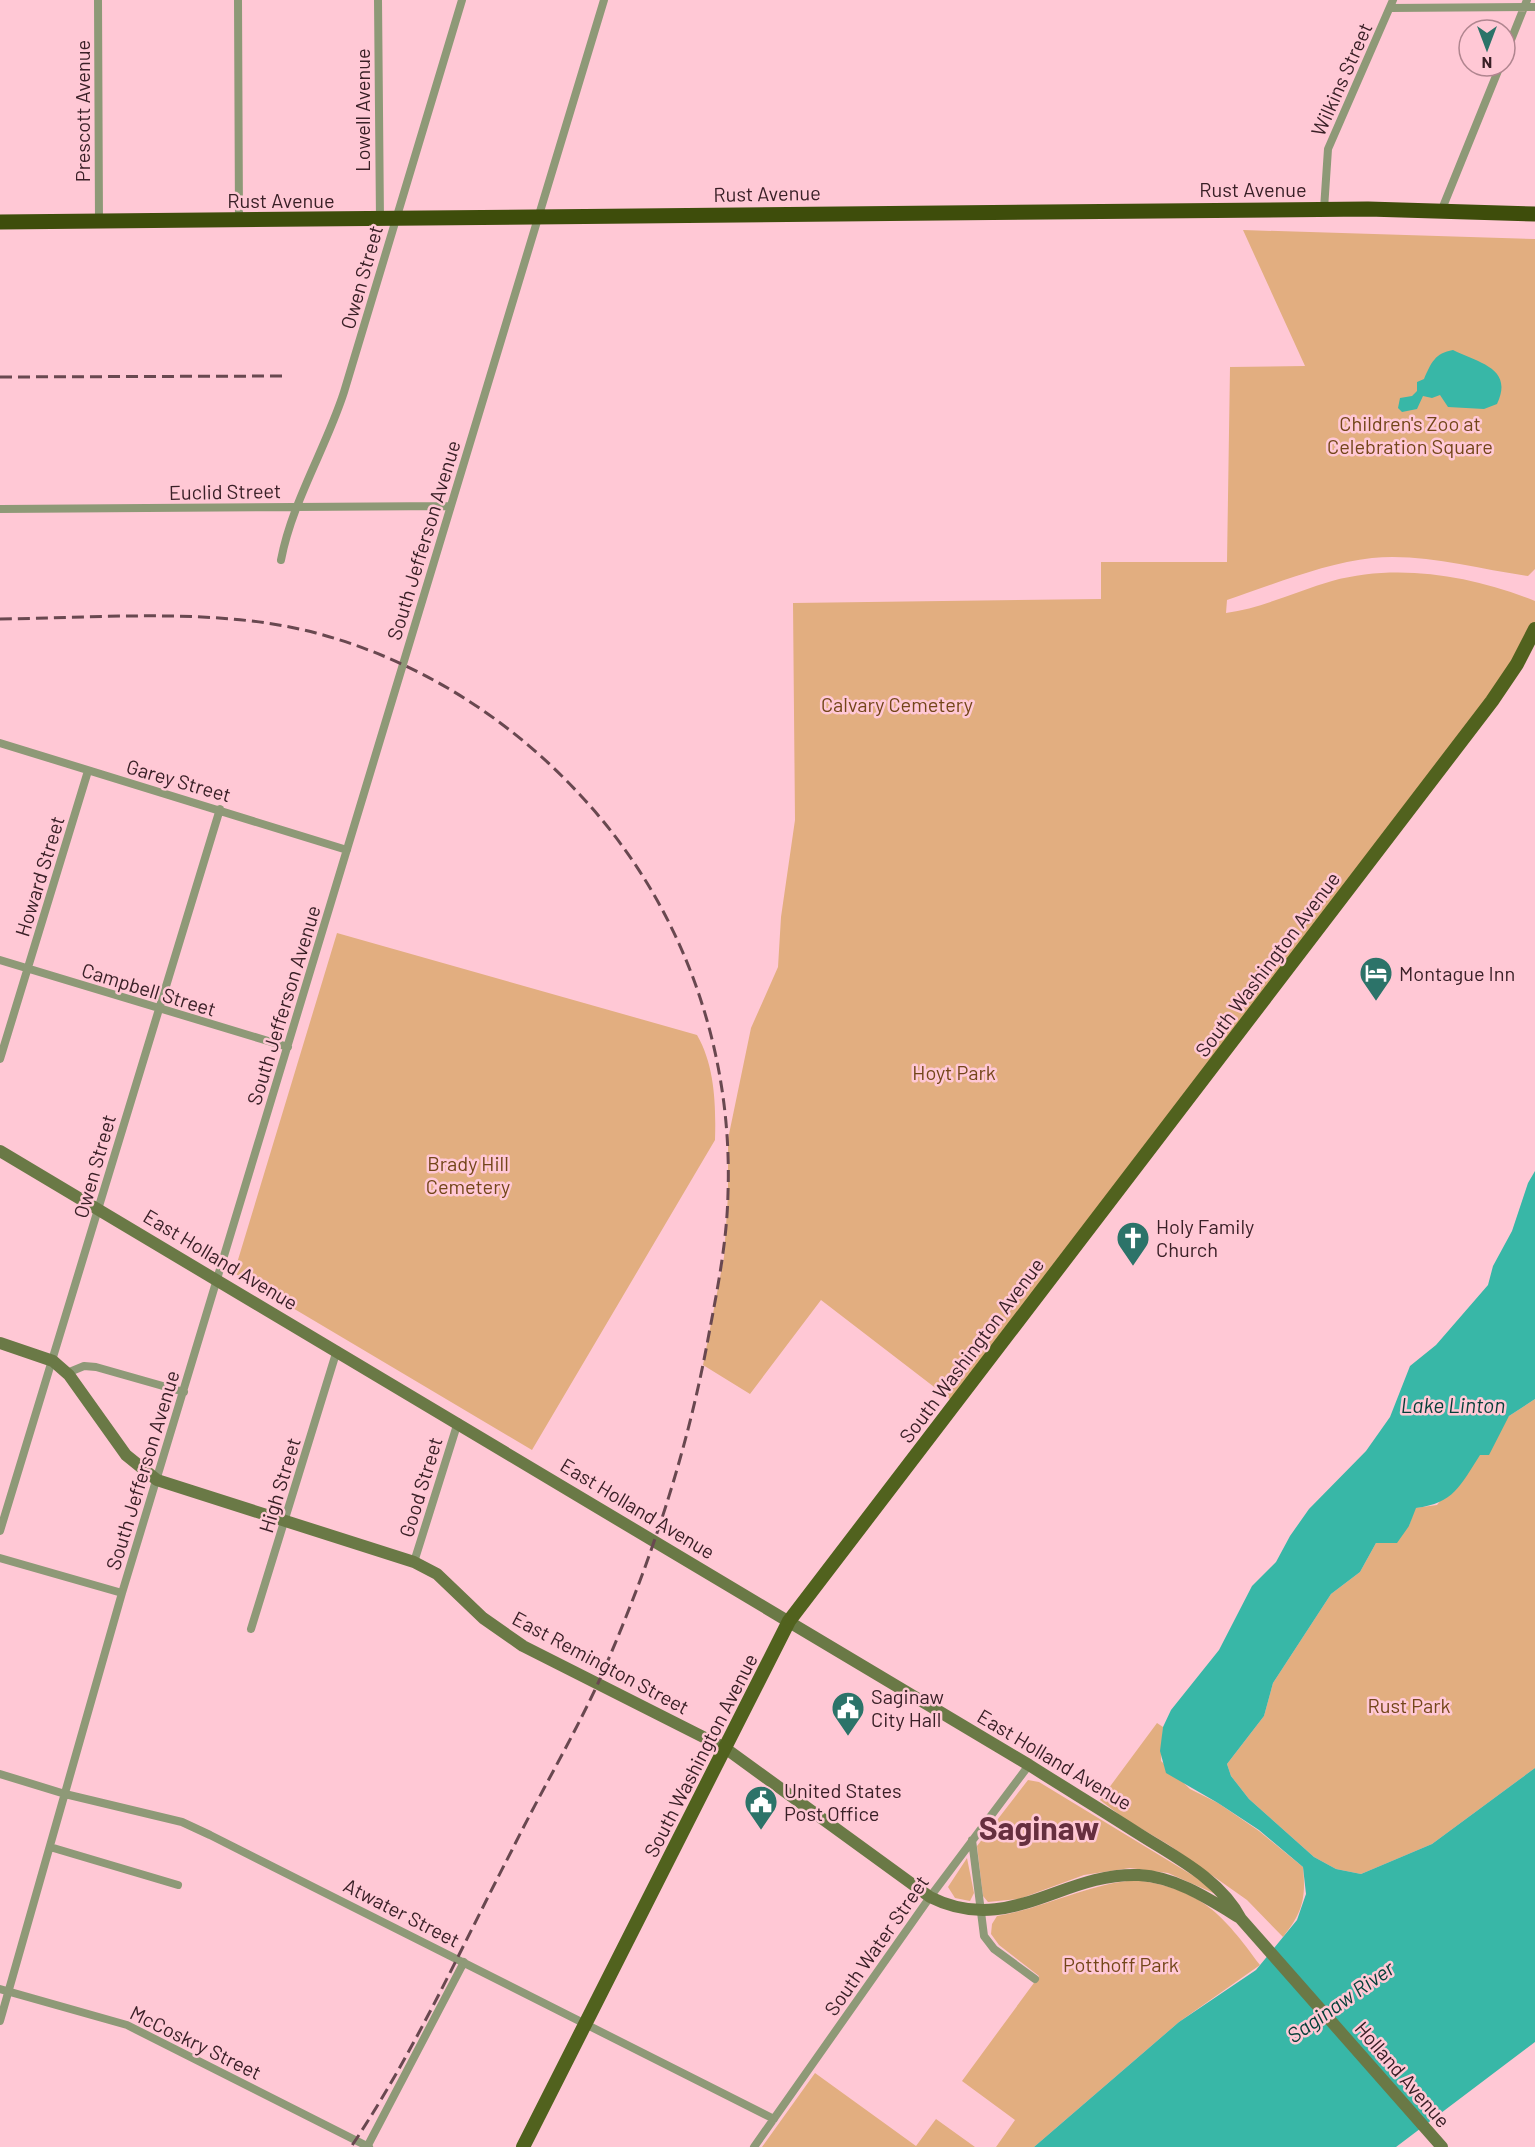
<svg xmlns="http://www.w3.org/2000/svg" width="1535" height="2147" font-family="Barlow,sans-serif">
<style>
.green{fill:#e2ae80}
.water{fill:#38b7a7}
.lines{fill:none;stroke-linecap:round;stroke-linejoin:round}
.street{stroke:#8e9977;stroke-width:8}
.secondary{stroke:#6a7946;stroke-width:12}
.primary{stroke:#51621e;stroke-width:14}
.highway{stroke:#3e4d0b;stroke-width:15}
.rail{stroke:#694850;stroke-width:3;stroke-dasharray:12 6;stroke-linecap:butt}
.labels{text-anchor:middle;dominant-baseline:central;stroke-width:5;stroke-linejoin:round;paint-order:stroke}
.street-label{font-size:20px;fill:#3a2027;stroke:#ffc8d5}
.park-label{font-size:20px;fill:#734619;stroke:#ffc8d5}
.poi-label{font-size:20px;fill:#3a2027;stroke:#ffc8d5;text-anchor:start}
.water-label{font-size:21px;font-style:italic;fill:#043f38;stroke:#ffc8d5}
.town-label{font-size:32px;font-weight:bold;fill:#662f3f;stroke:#ffc8d5}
</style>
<rect width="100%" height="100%" fill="#ffc8d5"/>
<path class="green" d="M1243 230 1535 239V569L1528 576C1477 569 1424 553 1372 558 1325 563 1272 585 1227 600L1226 613C1262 608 1297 591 1332 581 1399 563 1472 576 1535 601V629L1517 664 955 1403 821 1300 750 1394 703 1365 724 1257 728 1195V1139L751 1028 778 967 781 917 795 820 793 603 1101 599V562H1227L1230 367 1305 366Z
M337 933 697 1035C715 1066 716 1106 715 1140L532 1450 234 1273Z
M1535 1399V1768L1432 1844 1361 1874 1336 1869 1314 1857 1249 1799 1231 1776 1227 1764 1264 1716 1273 1683 1331 1594 1360 1572 1376 1543 1409 1526 1415 1508 1437 1505 1509 1416Z
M1157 1723 1163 1727 1161 1761 1190 1789 1218 1803 1259 1831 1303 1867C1306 1898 1303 1912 1283 1937L1247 1900 1169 1845 1125 1819 1100 1800Z
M1028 1780 1039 1782 1197 1878 1218 1895 1168 1873 1130 1868 1084 1875 1019 1899 988 1902 983 1896 977 1846Z
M967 1858 974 1893 970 1901 955 1898 948 1887Z
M1136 1880C1202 1889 1223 1915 1260 1965L1179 2022 1034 2147H996L1015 2120 962 2081 1039 1976 999 1945 991 1934 992 1924 997 1916C1045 1908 1087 1884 1136 1880Z
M815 2073 916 2146 936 2119 975 2147H762Z"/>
<path class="water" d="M1453 350C1479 363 1514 368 1497 404L1484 409 1448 407 1440 395 1432 398 1423 396 1417 409 1402 412 1398 408 1400 398 1412 396 1417 391V382L1424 379C1431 363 1435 353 1453 350Z
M1535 1171V1399L1509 1416 1489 1455H1480C1460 1486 1454 1503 1416 1508L1409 1526 1397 1543H1376L1360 1572 1331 1594 1273 1683 1264 1716 1227 1764 1231 1776 1249 1799 1314 1857 1336 1869 1361 1874 1432 1844 1535 1768V2042L1396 2147H1034L1179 2022 1256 1970 1297 1920 1306 1894 1303 1867 1259 1830 1218 1803 1166 1773 1160 1751 1163 1727 1171 1710 1219 1650 1252 1586 1276 1562 1290 1536 1309 1509 1366 1451 1390 1417 1410 1366 1436 1345 1488 1285 1493 1266 1512 1231 1528 1183Z"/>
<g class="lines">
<path class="street" d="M98 0 99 222
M238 0 239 221
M378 0 380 220
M1390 8 1535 7
M1505 55 1527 0
M1324 209 1328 149 1393 0
M1442 209 1500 66
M0 509 450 506
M281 560C292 502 326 448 344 392L462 0
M0 743 347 850
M0 960 288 1047
M0 1059 88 771
M67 1373 84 1366 96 1367 184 1392
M0 1531 220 809
M0 1558 122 1593
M414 1562 458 1422
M251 1629 337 1350
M0 1774 65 1794 182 1822 210 1835 774 2119
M972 1840 984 1936 994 1949 1035 1979
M50 1847 178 1885
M0 1989 127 2025 369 2147
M0 2021 122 1593 604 0
M367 2147 464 1962
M754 2147 930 1897 1029 1765"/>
<path class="secondary" d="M0 1151 1029 1765C1065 1788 1102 1810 1139 1834 1175 1857 1220 1879 1241 1919L1442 2147
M0 1343 53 1361 69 1375 126 1455 157 1480 414 1562 437 1574 483 1618 523 1646 725 1748 930 1897C1009 1937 1062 1872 1139 1875 1176 1877 1209 1899 1240 1918"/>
<path class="primary" d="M523 2147 789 1621 1492 701 1517 664 1535 629"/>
<path class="highway" d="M0 222 1368 209 1535 214"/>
<path class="rail" d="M0 377 283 376
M0 619C101 618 218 607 316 633 418 660 511 719 582 797 681 904 733 1047 728 1193 727 1243 717 1291 708 1339 686 1458 648 1570 599 1681 573 1738 540 1793 512 1850 460 1950 414 2053 351 2147"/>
</g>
<defs>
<g id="hotel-pin" transform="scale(1.725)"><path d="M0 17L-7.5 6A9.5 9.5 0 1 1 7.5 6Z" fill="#2c7369" stroke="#ffc8d5"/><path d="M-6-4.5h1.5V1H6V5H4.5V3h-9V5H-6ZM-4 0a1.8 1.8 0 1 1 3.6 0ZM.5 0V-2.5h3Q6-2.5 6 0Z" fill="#fff"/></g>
<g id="church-pin" transform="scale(1.725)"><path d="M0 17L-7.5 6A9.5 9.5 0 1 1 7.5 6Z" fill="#2c7369" stroke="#ffc8d5"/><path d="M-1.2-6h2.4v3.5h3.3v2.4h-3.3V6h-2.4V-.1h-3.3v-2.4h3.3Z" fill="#fff"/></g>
<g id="civic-pin" transform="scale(1.725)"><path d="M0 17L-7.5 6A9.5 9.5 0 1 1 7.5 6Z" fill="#2c7369" stroke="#ffc8d5"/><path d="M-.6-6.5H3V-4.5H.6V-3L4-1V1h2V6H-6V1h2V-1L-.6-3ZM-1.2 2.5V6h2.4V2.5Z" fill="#fff"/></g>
</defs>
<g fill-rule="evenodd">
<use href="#hotel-pin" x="1376" y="973"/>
<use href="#church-pin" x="1133" y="1238"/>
<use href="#civic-pin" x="848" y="1708"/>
<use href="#civic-pin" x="761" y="1802"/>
</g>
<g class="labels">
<g class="street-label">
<text transform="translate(1341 79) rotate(-66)">Wilkins Street</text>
<text transform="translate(362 110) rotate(-90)">Lowell Avenue</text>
<text transform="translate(82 111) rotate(-90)">Prescott Avenue</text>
<text x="1253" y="189">Rust Avenue</text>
<text transform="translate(767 193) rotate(-1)">Rust Avenue</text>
<text x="281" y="200">Rust Avenue</text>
<text transform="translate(361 277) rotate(-74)">Owen Street</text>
<text transform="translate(225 491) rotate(-1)">Euclid Street</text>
<text transform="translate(423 540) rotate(-73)">South Jefferson Avenue</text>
<text transform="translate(179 780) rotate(16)">Garey Street</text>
<text transform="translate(39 876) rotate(-73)">Howard Street</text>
<text transform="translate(1267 964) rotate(-53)">South Washington Avenue</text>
<text transform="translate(149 989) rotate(17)">Campbell Street</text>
<text transform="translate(283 1005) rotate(-73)">South Jefferson Avenue</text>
<text transform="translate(94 1166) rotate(-74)">Owen Street</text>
<text transform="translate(221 1259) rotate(31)">East Holland Avenue</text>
<text transform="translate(971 1350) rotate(-53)">South Washington Avenue</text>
<text transform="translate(142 1470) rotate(-73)">South Jefferson Avenue</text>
<text transform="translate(279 1485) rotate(-73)">High Street</text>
<text transform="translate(420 1487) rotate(-73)">Good Street</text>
<text transform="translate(638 1508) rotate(31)">East Holland Avenue</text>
<text transform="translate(601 1662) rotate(28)">East Remington Street</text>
<text transform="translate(700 1755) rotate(-63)">South Washington Avenue</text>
<text transform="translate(1055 1759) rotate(31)">East Holland Avenue</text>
<text transform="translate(402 1912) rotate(27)">Atwater Street</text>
<text transform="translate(876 1945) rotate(-55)">South Water Street</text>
<text transform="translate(196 2042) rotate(26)">McCoskry Street</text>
<text transform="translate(1403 2074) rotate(49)">Holland Avenue</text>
</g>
<g class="park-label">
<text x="1410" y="423">Children's Zoo at<tspan x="1410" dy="23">Celebration Square</tspan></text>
<text x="897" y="704">Calvary Cemetery</text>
<text x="954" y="1072">Hoyt Park</text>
<text x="468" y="1163">Brady Hill<tspan x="468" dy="23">Cemetery</tspan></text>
<text x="1409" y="1705">Rust Park</text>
<text x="1121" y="1964">Potthoff Park</text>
</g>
<g class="poi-label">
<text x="1399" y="973">Montague Inn</text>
<text x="1156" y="1226">Holy Family<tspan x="1156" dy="23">Church</tspan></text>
<text x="871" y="1696">Saginaw<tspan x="871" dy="23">City Hall</tspan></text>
<text x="784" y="1790">United States<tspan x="784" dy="23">Post Office</tspan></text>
</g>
<g class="water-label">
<text x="1453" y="1404">Lake Linton</text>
<text transform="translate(1340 2001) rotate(-35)">Saginaw River</text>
</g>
<g class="town-label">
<text x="1039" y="1827">Saginaw</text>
</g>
</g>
<g transform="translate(1487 48) rotate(180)"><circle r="28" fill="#ffc8d5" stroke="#b0858f" stroke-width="1.5"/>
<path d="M0-4.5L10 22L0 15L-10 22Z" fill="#2c7369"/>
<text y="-9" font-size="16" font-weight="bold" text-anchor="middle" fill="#3a2027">N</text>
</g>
</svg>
